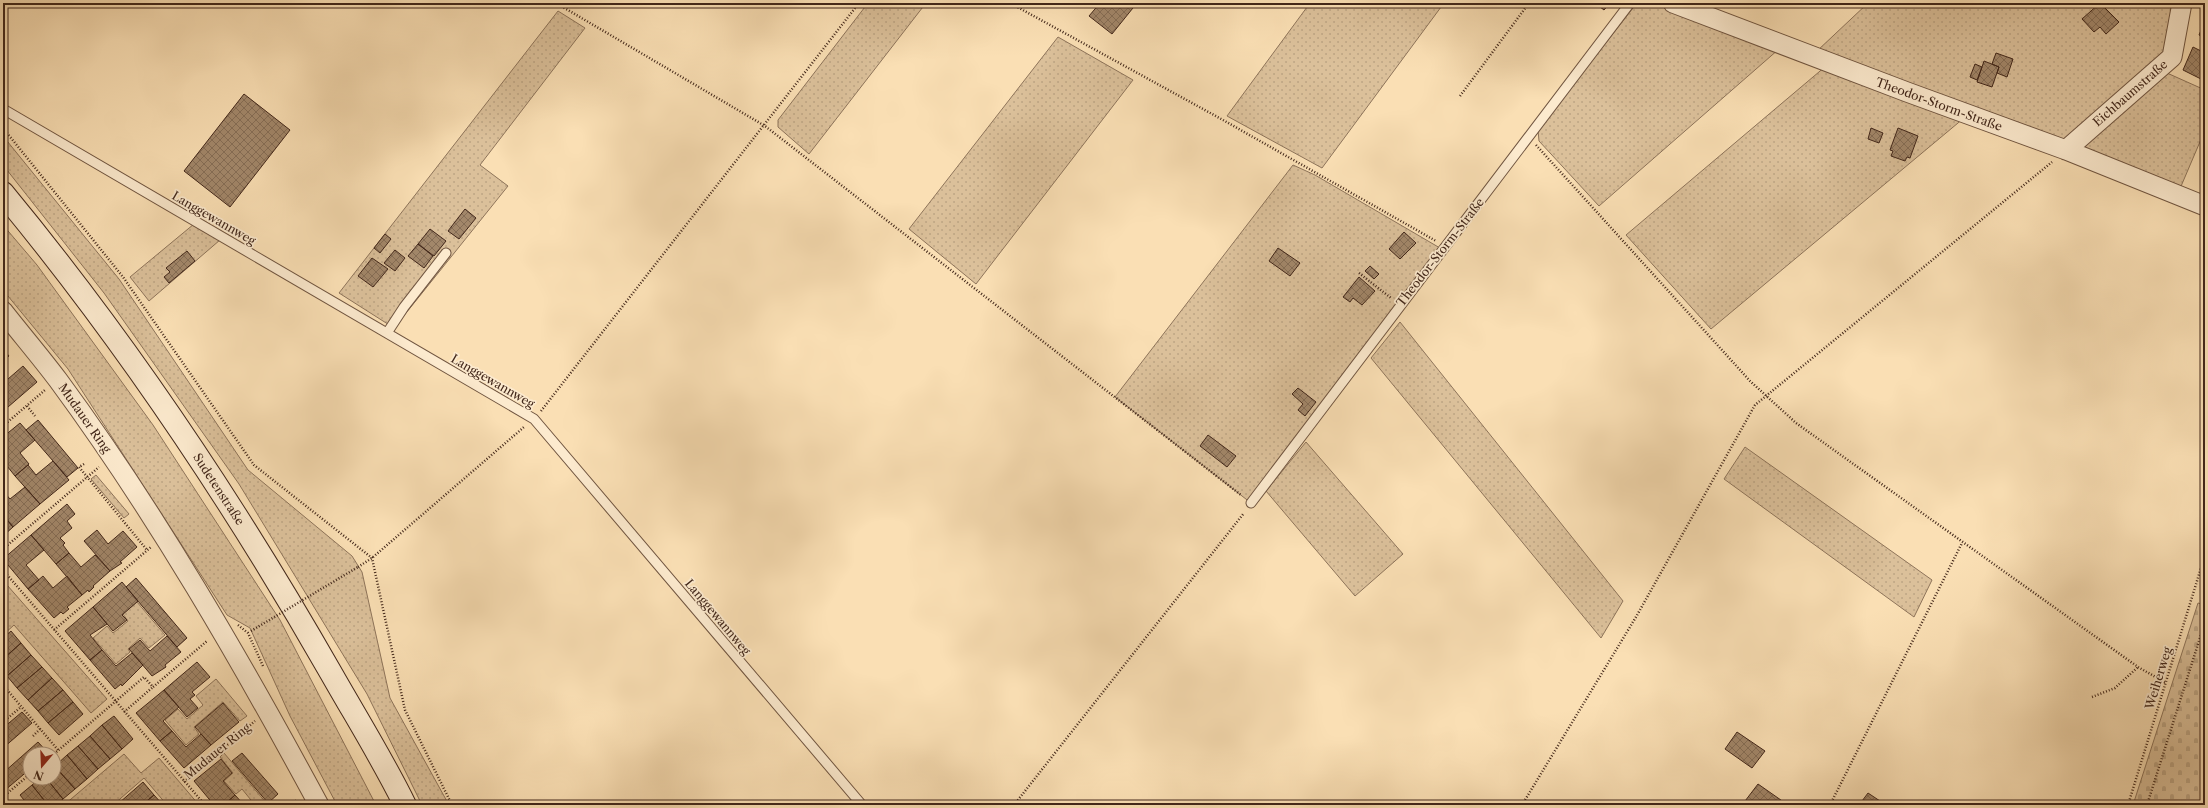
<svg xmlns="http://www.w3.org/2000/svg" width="2208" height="808" font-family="'Libre Caslon Text',serif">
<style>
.green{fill:url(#green-dots);stroke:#8e745a}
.cemetery{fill:url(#cemetery-stones);stroke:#8e745a}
.building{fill:url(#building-cross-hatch);stroke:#42271a}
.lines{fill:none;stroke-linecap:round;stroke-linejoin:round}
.service-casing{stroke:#705540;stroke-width:11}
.minor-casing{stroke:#705540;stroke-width:21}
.secondary-casing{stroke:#42271a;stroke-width:24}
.path{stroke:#42271a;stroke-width:2.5;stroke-dasharray:1 2;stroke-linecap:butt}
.service{stroke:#fceace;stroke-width:9}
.minor{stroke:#fceace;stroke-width:19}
.secondary{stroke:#fceace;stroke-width:22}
.path-bridge{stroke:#42271a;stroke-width:2.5;stroke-dasharray:1 2;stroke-linecap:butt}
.labels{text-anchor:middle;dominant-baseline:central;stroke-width:3.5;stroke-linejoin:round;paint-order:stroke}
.street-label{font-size:12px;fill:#42271a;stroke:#fceace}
</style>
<defs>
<pattern id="green-dots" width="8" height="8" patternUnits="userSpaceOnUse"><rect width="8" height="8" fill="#dbc09a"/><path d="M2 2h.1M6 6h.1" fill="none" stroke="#bda584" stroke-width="1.8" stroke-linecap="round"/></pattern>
<pattern id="cemetery-stones" width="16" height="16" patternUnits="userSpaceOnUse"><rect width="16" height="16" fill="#dbc09a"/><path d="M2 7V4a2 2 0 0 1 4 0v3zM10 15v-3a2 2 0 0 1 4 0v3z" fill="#bda584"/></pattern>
<pattern id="building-cross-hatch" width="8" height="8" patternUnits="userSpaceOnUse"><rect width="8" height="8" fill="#a2876a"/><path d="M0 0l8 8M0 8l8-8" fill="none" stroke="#866e56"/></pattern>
</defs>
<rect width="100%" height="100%" fill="#fadfb4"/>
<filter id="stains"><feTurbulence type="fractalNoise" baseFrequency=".005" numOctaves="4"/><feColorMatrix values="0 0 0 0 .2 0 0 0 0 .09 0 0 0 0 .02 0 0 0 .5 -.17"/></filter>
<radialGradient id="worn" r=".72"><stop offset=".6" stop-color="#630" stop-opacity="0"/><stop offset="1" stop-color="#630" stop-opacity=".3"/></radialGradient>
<path class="green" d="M868 3H926L809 154 778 127V120Z
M1310 3H1444L1322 168 1227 116Z
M1637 3H1662L1779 49 1599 206 1539 141 1538 130Z
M1868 3H2175L2167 73 2205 90V130L2179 191 1817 51Z
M558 11 585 28 480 165 508 186 394 328 339 293Z
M1058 37 1133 80 976 284 909 229Z
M1826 66 1964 118 1711 329 1626 235Z
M3 136 119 279 248 470 352 556 362 572 390 698 449 805H422L367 694 239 484 104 293 3 165Z
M1293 165 1315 175 1440 248 1251 503 1115 397Z
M194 224 220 240 149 301 130 277Z
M3 225 37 265 153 425 280 620 376 805H337L290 716 250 628 227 615 68 369 3 290Z
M1400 322 1623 601 1601 638 1371 358Z
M1306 442 1403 554 1355 596 1266 491Z
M1745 447 1932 580 1914 617 1724 479Z
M96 475 129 514 124 518 91 479Z
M7 585 107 699 91 713 14 625 3 635V588Z
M137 602 165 635 149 648 140 638 128 649 130 652 116 664 93 638 107 626 113 633 128 621 123 614Z
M216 679 247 716 240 721 223 702 194 727 199 734 186 745 165 720 178 709 187 719 203 705 196 696Z
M224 753 268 805H255L242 789 236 794 224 781 233 773 220 757Z
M124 754 141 773 159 758 199 805H167L144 778 113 805H64Z"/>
<path class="cemetery" d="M2198 603 2205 605V805H2133Z"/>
<path class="building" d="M1100 3H1137L1112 34 1089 16Z
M1595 3H1610L1604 10Z
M2100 3 2119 22 2106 34 2100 27 2094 32 2082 19Z
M2195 3H2205V10L2194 5Z
M2205 21V38L2199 35Z
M2193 47 2205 53V81L2183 70Z
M1996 53 2013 59 2007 77 1997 73 1999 67 1992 64Z
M1984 61 1999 67 1992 87 1977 82Z
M1975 64 1982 67 1977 80 1970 77Z
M244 94 290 130 230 207 184 171Z
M1871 128 1883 133 1879 143 1868 139Z
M1898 128 1918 136 1910 158 1907 157 1905 161 1891 156 1893 151 1890 150Z
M465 209 476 218 459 239 448 231Z
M430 229 446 241 434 256 418 244Z
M1404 232 1416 243 1400 259 1389 249Z
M385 234 391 239 380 253 374 248Z
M418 244 433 256 424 268 408 256Z
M1278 248 1300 263 1290 276 1269 261Z
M395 250 405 258 395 271 384 263Z
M187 251 195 261 169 283 164 277 170 272 166 268Z
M372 258 388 269 373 287 358 276Z
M1370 266 1379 274 1374 279 1365 271Z
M1359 277 1375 291 1362 305 1353 298 1350 302 1343 297Z
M3 349 9 356 3 361Z
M23 366 37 382 8 407 3 402V373L8 379Z
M1298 388 1316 402 1305 416 1298 410 1303 404 1292 394Z
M38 420 78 468 67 477 26 430Z
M20 423 35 440 20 453 29 464 15 476 3 461V437Z
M1208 435 1236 456 1227 467 1200 446Z
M53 461 69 480 40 504 15 476 28 465 36 475Z
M25 487 40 504 13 527 3 515V491L10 499Z
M67 504 75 514 67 521 72 528 60 538 65 543 63 545 69 553 56 564 31 535Z
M3 515 13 527 3 536Z
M97 530 108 544 123 531 137 547 120 562 122 563 110 571 84 541Z
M31 535 44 550 26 565 39 580 28 589 3 559Z
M69 553 81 567 95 555 110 571 93 586 94 587 89 592 88 590 82 595 56 564Z
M43 576 53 588 67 576 82 595 67 607 69 609 63 614 61 612 54 618 28 589Z
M136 578 187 638 177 647 126 587Z
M122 582 138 601 122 615 127 620 113 631 93 607Z
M93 607 107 624 90 635 102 650 90 660 65 631Z
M11 631 21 643 3 659V638Z
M167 636 181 652 165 665 166 667 152 676 129 649 140 640 150 651Z
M21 643 31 655 7 676 3 671V659Z
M102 650 116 666 132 653 143 665 122 686 121 684 115 689 90 660Z
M31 655 42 667 17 688 7 676Z
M197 662 210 677 192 692 195 695 190 699 198 708 187 717 164 690Z
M42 667 52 678 28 700 17 688Z
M52 678 63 690 38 711 28 700Z
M63 690 73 702 48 723 38 711Z
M164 690 179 707 163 721 172 731 160 741 136 713Z
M73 702 83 714 59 735 48 723Z
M223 703 239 722 211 745 195 727Z
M22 712 32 723 3 748V728Z
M114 716 133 739 122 749 102 725Z
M102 725 122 749 110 759 90 736Z
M172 731 186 747 201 734 211 745 184 768 160 741Z
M1737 732 1765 751 1752 768 1725 749Z
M90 736 110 759 98 769 78 746Z
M38 742 48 753 30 754V769L4 791 3 773Z
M78 746 98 769 87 779 67 755Z
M242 753 278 794 268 803 232 761Z
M67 755 87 779 75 789 55 766Z
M221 759 232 773 223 781 235 795 224 805H214L194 781Z
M54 766 75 789 63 799 46 778H54Z
M40 778H46L63 799 56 805H48L32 785Z
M143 782 154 795 142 805H121L119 803Z
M1758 784 1788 805H1742Z
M32 785 48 805H28L20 795Z
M1868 793 1886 805H1859Z
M154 795 163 805H142Z
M235 795 244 805 250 800 254 805H224Z"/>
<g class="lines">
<g class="service-casing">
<path id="service" d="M3 109 534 419 862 805
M387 333 404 307 446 253
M1251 503 1630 3"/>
</g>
<g class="minor-casing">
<path id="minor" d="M1673 3 1907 92 2066 150 2205 206
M2066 150 2172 57 2182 3
M3 311C21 334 40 356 58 380 156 513 240 659 319 805"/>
</g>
<g class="secondary-casing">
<path id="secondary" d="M3 193C127 343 235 505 331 673 356 717 383 760 405 805"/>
</g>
<path class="path" d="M556 3 765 126 1241 495
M1010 3 1223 120 1436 241
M1460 96 1529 3
M3 128 123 277 254 465 372 558 405 710 452 805
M1536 145 1750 381 1796 423 2138 667 2166 683
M1359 273 1391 298
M27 406 35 416
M541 411 859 3
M3 426 45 390
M84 464 79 467 147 550
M3 549 99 467
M358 567 372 558 524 427
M3 570 205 805
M238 625 248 633 263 666
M54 630 151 547
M3 685 58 750
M2092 697 2115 688 2138 667
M124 712 153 687
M3 722 21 707
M33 736 40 729
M54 754 144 677 153 687 207 641
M184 782 255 721
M3 797 30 774
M291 805 297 800
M1014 805 1244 513
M1522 805 1636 617 1755 405 2052 162
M1830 805 1962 543
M2128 805 2205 555
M2147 805 2205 622"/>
<use href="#service" class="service"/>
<use href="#minor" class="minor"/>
<use href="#secondary" class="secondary"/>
<path class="path-bridge" d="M251 631 358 567"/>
</g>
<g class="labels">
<g class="street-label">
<text transform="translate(2130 93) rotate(-41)">Eichbaumstraße</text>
<text transform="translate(1939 104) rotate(20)">Theodor-Storm-Straße</text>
<text transform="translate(214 218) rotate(30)">Langgewannweg</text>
<text transform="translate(1440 252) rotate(-52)">Theodor-Storm-Straße</text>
<text transform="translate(493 381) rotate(30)">Langgewannweg</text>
<text transform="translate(85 418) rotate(55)">Mudauer Ring</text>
<text transform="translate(219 489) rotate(57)">Sudetenstraße</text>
<text transform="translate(718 617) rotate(50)">Langgewannweg</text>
<text transform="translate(2158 678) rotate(-73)">Weiherweg</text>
<text transform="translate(217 751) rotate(-39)">Mudauer Ring</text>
</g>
</g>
<rect width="2208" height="808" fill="none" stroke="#fadfb4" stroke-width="16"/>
<rect x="4" y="4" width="2200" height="800" fill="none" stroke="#42271a" stroke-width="2"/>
<rect x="8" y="8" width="2192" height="792" fill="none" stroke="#42271a"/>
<g transform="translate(42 766) rotate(199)"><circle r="19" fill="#fceace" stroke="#b29c86"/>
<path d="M0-3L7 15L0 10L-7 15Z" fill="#8f2418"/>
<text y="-6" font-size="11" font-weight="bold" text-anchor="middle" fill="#42271a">N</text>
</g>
<rect width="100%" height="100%" filter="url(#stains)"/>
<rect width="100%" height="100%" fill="url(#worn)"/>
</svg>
